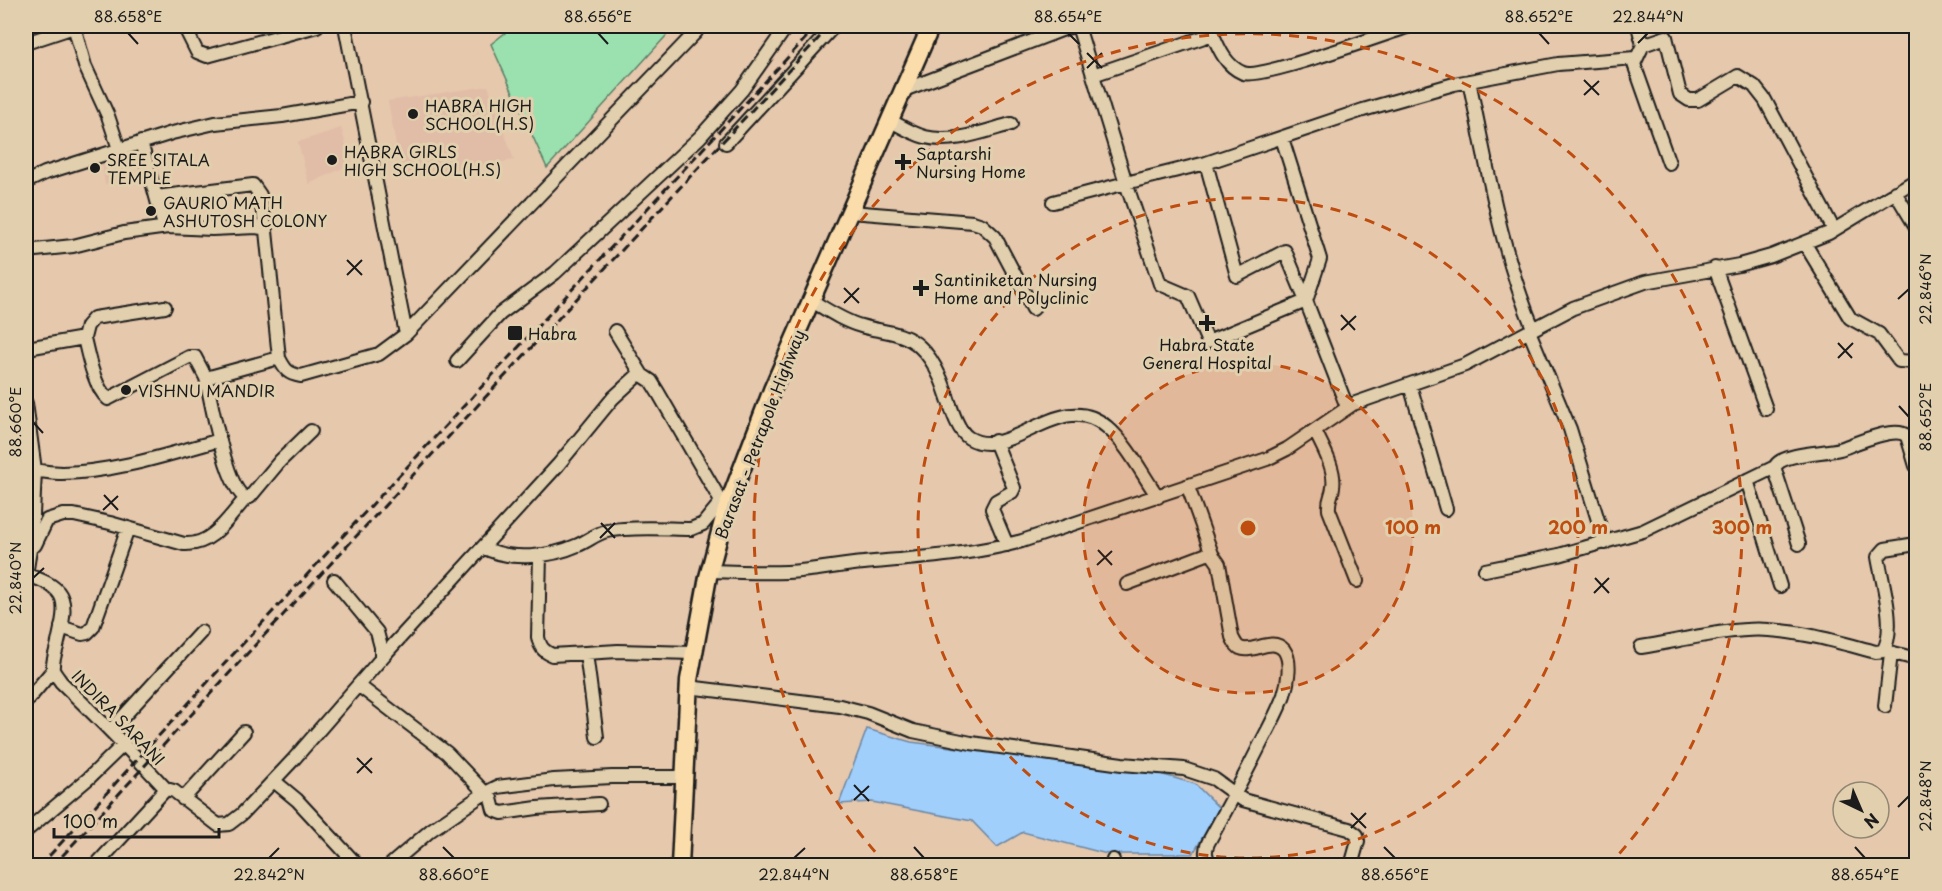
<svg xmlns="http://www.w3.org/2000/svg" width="1942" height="891" font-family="'Playpen Sans',sans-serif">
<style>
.built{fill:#e1bca7}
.green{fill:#9be1af;stroke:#5c7e66;stroke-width:1.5}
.water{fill:#a1cffc;stroke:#6c87a2;stroke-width:1.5}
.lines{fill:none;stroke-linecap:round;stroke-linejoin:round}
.minor-casing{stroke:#1c1c1c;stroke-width:16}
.highway-casing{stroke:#1c1c1c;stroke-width:21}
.minor{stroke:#e1cfad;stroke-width:12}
.highway{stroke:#fbddab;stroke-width:16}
.rail{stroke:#1c1c1c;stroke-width:3;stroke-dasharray:9 4.5;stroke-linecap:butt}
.ticks{fill:none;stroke:#1c1c1c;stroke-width:2}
.ring{fill:none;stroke:#bf4d0f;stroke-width:3;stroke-dasharray:10 8}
.poi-dot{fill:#1c1c1c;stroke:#e1cfad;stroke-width:2}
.labels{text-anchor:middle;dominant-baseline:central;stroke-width:6;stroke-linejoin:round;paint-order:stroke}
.poi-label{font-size:16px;fill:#1c1c1c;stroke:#e1cfad;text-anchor:start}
.street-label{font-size:16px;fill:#1c1c1c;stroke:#e1cfad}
.centre{fill:#bf4d0f;stroke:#e1cfad;stroke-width:3}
.ring-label{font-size:18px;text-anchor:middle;font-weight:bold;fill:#bf4d0f;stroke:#e1cfad;stroke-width:6;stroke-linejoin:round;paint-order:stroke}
.neatline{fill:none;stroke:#1c1c1c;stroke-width:2}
.ticks-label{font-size:15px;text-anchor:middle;fill:#1c1c1c}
</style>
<rect width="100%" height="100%" fill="#e6c8ad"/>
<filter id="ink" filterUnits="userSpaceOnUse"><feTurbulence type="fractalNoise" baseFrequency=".0167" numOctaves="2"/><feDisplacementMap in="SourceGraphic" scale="12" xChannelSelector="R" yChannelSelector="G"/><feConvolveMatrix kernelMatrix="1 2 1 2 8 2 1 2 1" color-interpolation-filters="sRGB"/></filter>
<g filter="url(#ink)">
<path class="built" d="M488 86 514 160 402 178 388 101Z
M341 128 351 164 309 184 298 142Z
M122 156 129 180 105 184 101 158Z"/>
<path class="green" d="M514 26H675L547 168 491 44Z"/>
<path class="water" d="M867 729 911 742 1157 773 1195 784 1219 808 1193 854H1107L1023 832 997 847 972 821 872 802 839 804Z"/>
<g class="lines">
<g class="minor-casing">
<path id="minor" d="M74 26 85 66 108 116 119 149
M184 26 197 52 207 56 317 26
M345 26 406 334
M1078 26 1126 183 1206 163 1363 110 1454 84 1558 64 1635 58
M1209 26C1217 43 1223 65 1243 73 1260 80 1384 34 1410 26
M1638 26 1643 45 1634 64 1669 163
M26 43 77 26
M1643 45 1666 37 1680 94 1689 100H1698L1738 76 1754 86 1765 100 1834 230
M1093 75 1213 34
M1469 81C1487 164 1500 249 1533 328
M904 90 1072 26
M891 121C902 127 913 134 925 137 952 144 985 131 1011 124
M1282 138 1320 259 1306 301 1347 407
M141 142 162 219 168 227 212 229 256 227 262 228 266 231 279 358
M726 143 834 26
M26 182 45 173 172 133 215 123 282 116 361 102
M1895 192 1916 227
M156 197 253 185 260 195 266 231
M1053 202 1126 183 1160 284 1188 296 1208 342 1306 301 1285 251 1237 276 1206 163
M851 212 973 222 982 225 995 237 1033 309
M1805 244 1850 318 1879 334 1899 361 1916 362
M26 251 73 246 124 233 168 227
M1715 268 1766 409
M812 301C827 310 843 321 861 326 880 332 904 331 920 347 929 355 935 366 940 377 948 393 954 429 969 438 1011 463 1061 386 1107 427 1128 445 1142 474 1158 497
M615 331 642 375
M1529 331 1570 429 1605 543
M84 338 87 326 94 318 165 307
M26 351 33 347 84 338C88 355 94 387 108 399L189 357H195L206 378 279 358C285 370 288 374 301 376L379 354 406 334 692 36 696 32 695 26
M457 361 500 314 555 273 700 137 742 90 787 26
M206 378C211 401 226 489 246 498L250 497 280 461 311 431
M1410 385 1446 509
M26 403 35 470 32 537 26 575C73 588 66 606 57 647 55 654 52 663 53 670 55 674 59 679 61 682 97 717 132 752 166 789
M1315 431C1322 446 1336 469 1333 487 1332 497 1328 498 1329 510L1357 581
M995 441 1014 488 1012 492 996 501 992 509 1007 545
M26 470C38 470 50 473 62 473 116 472 169 454 220 440
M1747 480 1780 586
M1188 487 1212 554
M1799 544 1776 473C1775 469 1774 467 1777 464 1787 453 1825 453 1840 449 1855 444 1895 425 1907 436L1916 466
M35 545 47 520 63 515H74L110 523 184 544C212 546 228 518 246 498
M483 547C510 562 551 557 578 545 588 541 597 533 607 531 631 526 667 529 691 529L703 524 721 502
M540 555 538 637C540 647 543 651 552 655L618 651 693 653
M1485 570 1559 555 1643 531 1775 467
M709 571C735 572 761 573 787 572 813 571 838 565 864 563 917 558 970 555 1022 541L1267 459 1287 449 1353 404 1465 365 1573 308 1645 282 1739 265 1771 256 1829 233 1916 180
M334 580 377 632 381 647V659
M1127 584 1207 554H1212L1219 564 1232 637C1234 641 1236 646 1240 648 1253 654 1272 636 1284 650 1292 661 1288 683 1284 695 1277 714 1267 731 1258 749 1242 781 1225 812 1208 843 1204 852 1206 857 1211 866
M61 627 82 634 87 633 93 627 128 528
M1641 647C1680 641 1731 627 1769 630 1805 632 1841 643 1876 652L1883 651C1897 629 1882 582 1878 557L1885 549 1916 544
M1886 651 1916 659
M586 653 597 737
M358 685 447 753 485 793
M688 687 840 706 868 713 913 731 971 743 1122 764 1184 769 1214 779 1243 800 1349 829 1357 835 1358 841 1351 866
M26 702 53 670
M1885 706 1891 653
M111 730 201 632
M274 781 297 800 358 866
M489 791 494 810 502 813 537 808 599 804
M183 799 244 732
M26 831 89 778 124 744
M95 866 166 789 174 791 218 825 229 824 242 814 293 760 386 653 558 465 613 398 637 376 642 375 651 381 659 394 726 510
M389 866 431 830 485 793 497 787 554 780 612 777H683
M1112 866 1113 860"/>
</g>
<g class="highway-casing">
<path id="highway" d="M680 866 689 680 708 577 726 510 772 390 931 26"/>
</g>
<use href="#minor" class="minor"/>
<use href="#highway" class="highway"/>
<path class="rail" d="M40 866 238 649 817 26
M53 866 245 656 830 26"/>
</g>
</g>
<path class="ticks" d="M128 33 138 44M598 33 608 44M1068 33 1079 44M1539 33 1549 44M1638 43 1648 33M1087 53 1102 68M1087 68 1102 53M1584 80 1599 95M1584 95 1599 81M347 260 362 275M347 275 362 260M844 288 859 303M1898 299 1909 289M844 303 859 288M1341 315 1355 330M1341 330 1356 316M1838 343 1852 358M1838 358 1853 343M1899 406 1909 417M33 422 43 433M104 495 118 510M103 510 118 496M601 523 615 538M600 538 615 523M1098 550 1112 565M1097 565 1112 551M33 578 44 568M1595 578 1609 593M1594 593 1609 578M357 758 372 773M357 773 372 758M854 785 869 801M854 800 869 786M1898 807 1909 796M1351 813 1366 828M1351 828 1366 813M443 847 454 858M914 847 924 858M1384 847 1395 858M1855 847 1865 858M269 858 279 848M794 858 805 848"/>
<circle cx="1248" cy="528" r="165" fill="#bf4d0f" fill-opacity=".12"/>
<g class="ring">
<circle cx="1248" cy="528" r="165"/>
<circle cx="1248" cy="528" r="330"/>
<path d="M887 865A494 494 0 1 1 1609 865"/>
</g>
<g class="poi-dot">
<circle cx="413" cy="114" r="6"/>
<circle cx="332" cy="160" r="6"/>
<path d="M900 153h6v6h6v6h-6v6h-6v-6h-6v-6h6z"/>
<circle cx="95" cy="168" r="6"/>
<circle cx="151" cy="211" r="6"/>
<path d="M918 279h6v6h6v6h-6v6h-6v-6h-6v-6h6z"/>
<path d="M1204 314h6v6h6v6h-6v6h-6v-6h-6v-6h6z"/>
<rect x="507" y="325" width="16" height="16" rx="3"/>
<circle cx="126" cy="390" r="6"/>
</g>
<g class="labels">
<g class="poi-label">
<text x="425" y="105">HABRA HIGH<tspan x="425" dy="18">SCHOOL(H.S)</tspan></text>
<text x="344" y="151">HABRA GIRLS<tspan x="344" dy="18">HIGH SCHOOL(H.S)</tspan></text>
<text x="916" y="153">Saptarshi<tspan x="916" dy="18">Nursing Home</tspan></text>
<text x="107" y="159">SREE SITALA<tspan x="107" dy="18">TEMPLE</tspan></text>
<text x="163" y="202">GAURIO MATH<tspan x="163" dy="18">ASHUTOSH COLONY</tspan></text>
<text x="934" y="279">Santiniketan Nursing<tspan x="934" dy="18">Home and Polyclinic</tspan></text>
<text x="528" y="333">Habra</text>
<text x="1207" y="344" text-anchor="middle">Habra State<tspan x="1207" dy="18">General Hospital</tspan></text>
<text x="138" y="390">VISHNU MANDIR</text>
</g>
<g class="street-label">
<text transform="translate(759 434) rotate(-69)">Barasat - Petrapole Highway</text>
<text transform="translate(119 717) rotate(46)">INDIRA SARANI</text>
</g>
</g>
<circle cx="1248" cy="528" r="9" class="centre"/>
<g class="ring-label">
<text x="1413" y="534">100 m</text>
<text x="1578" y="534">200 m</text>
<text x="1742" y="534">300 m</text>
</g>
<rect width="1942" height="891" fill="none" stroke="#e1cfad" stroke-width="66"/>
<g transform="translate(1861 810) rotate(136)"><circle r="28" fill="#e1cfad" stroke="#928773" stroke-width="1.5"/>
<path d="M0-4.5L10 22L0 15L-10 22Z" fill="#1c1c1c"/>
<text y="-9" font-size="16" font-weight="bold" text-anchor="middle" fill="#1c1c1c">N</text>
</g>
<path d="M54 828v9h165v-9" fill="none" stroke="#1c1c1c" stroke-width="3"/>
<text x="63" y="828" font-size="18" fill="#1c1c1c" stroke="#e1cfad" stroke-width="4.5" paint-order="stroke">100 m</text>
<rect x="33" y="33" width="1876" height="825" class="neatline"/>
<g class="ticks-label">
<text x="128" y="22">88.658°E</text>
<text x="598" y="22">88.656°E</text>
<text x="1068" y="22">88.654°E</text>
<text x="1539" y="22">88.652°E</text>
<text x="1648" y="22">22.844°N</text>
<text transform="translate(1926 289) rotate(-90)" y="5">22.846°N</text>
<text transform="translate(1926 417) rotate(-90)" y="5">88.652°E</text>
<text transform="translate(16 422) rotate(-90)" y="5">88.660°E</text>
<text transform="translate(16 578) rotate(-90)" y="5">22.840°N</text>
<text transform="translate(1926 796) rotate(-90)" y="5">22.848°N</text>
<text x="269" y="880">22.842°N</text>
<text x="454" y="880">88.660°E</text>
<text x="794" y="880">22.844°N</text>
<text x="924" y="880">88.658°E</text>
<text x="1395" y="880">88.656°E</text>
<text x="1865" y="880">88.654°E</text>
</g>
</svg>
